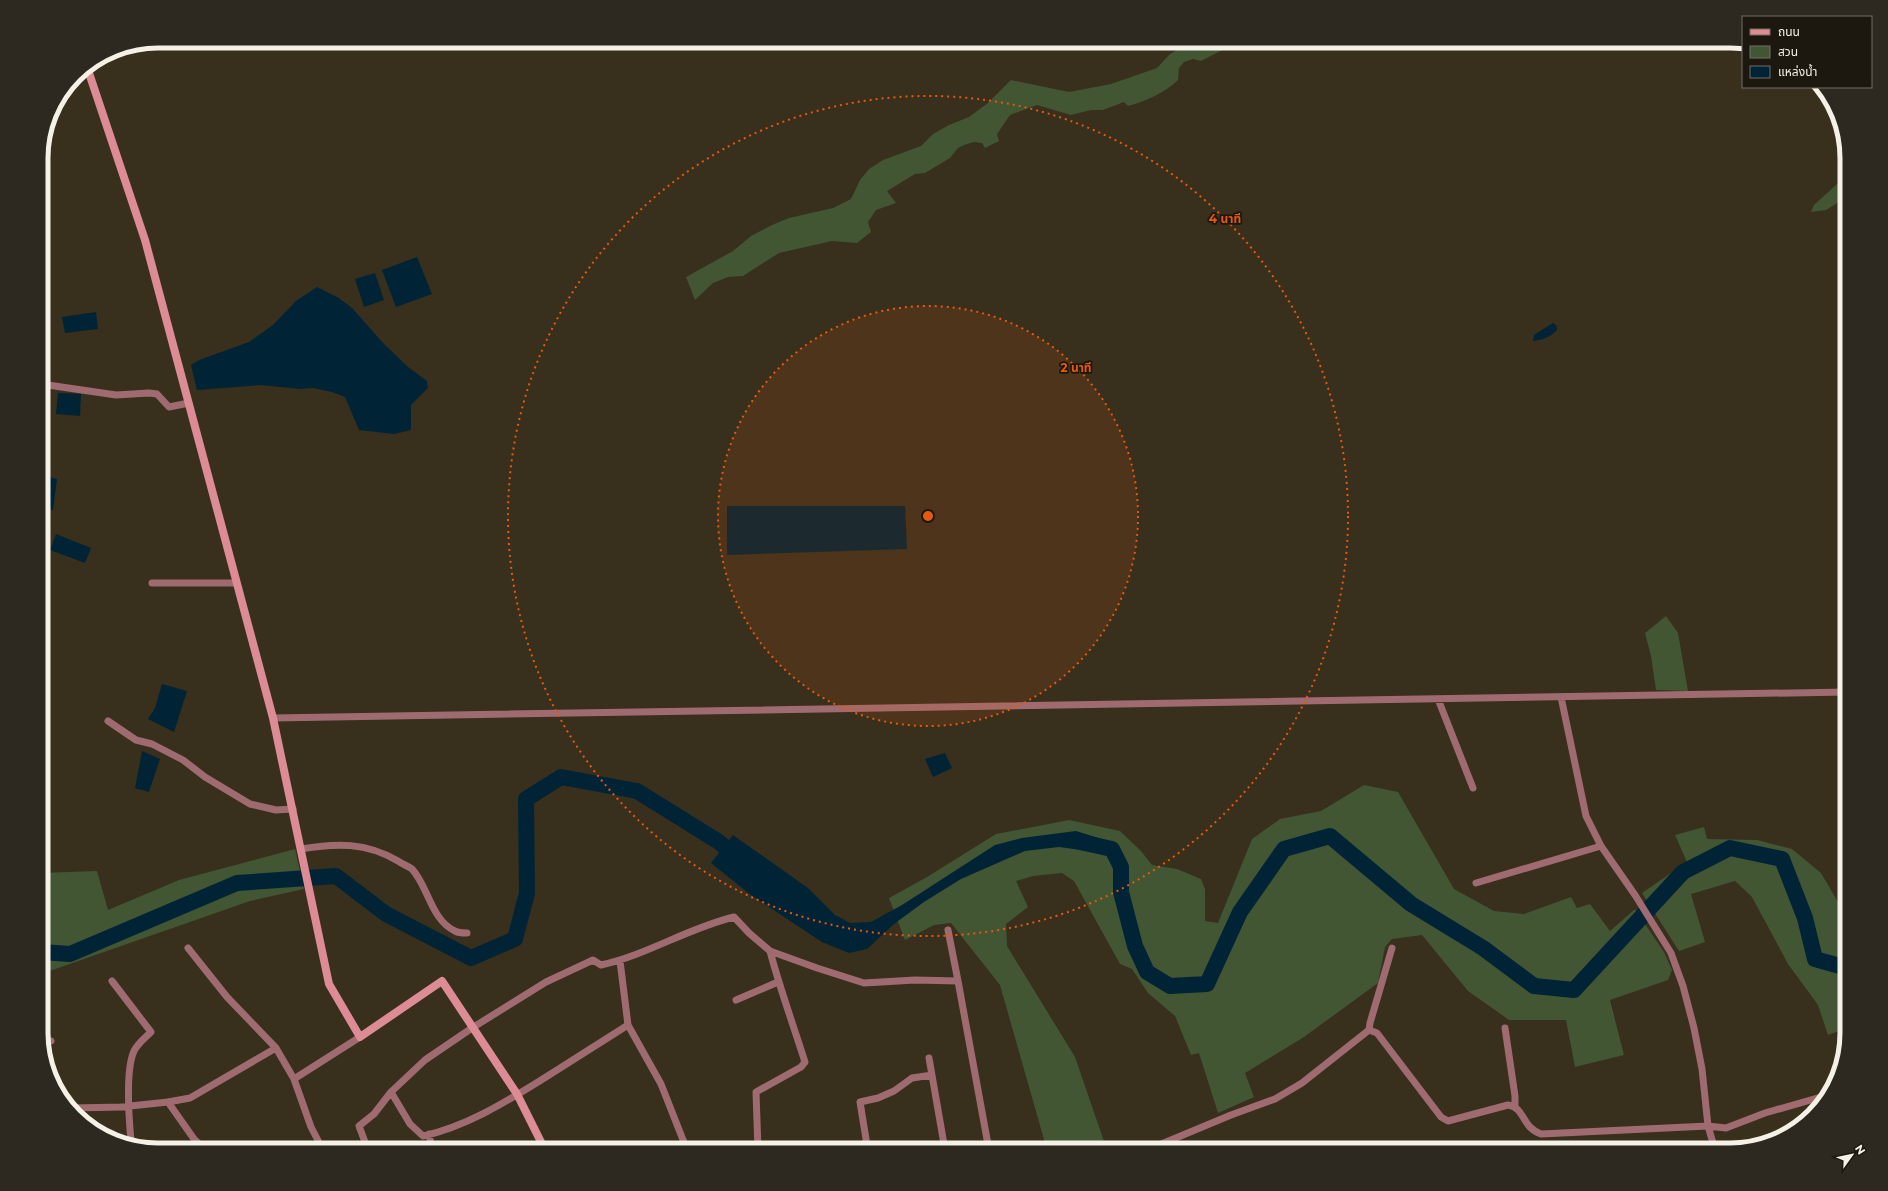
<svg xmlns="http://www.w3.org/2000/svg" width="1888" height="1191" font-family="Montserrat,'Noto Sans Thai',sans-serif">
<style>
.green{fill:#425634}
.water{fill:#002435}
.lines{fill:none;stroke-linecap:round;stroke-linejoin:round}
.river{stroke:#002435;stroke-width:16}
.street{stroke:#9f6b71;stroke-width:7}
.secondary{stroke:#dd8b95;stroke-width:8}
.ring{fill:none;stroke:#e8590c;stroke-width:2;stroke-dasharray:2 4}
.rim{fill:none;stroke:#f6f1e6;stroke-width:5}
.centre{fill:#e8590c;stroke:#1c1810;stroke-width:2}
.ring-label{font-size:12px;text-anchor:middle;font-weight:bold;fill:#e8590c;stroke:#1c1810;stroke-width:3.5;stroke-linejoin:round;paint-order:stroke}
</style>
<rect width="100%" height="100%" fill="#382f1d"/>
<path class="green" d="M1199 41H1235L1232 45 1201 61 1193 59 1184 62 1179 68 1178 80C1165 93 1146 101 1128 106L1124 102 1103 110H1091L1071 115 1037 105 1010 115 997 134 999 141 985 148 982 143 974 142 964 145 958 148 950 158 925 173 915 174 887 191 896 203 876 210 868 222 871 232 857 243 832 241 779 253 743 276 728 277 713 283 695 300 686 277 733 251 751 236 772 225 789 218 833 208 851 199 860 180 869 169 883 160 921 146 933 134 949 125 969 117 988 103 1011 80 1069 92 1111 84 1157 68 1170 54 1182 47Z
M1847 175V190L1836 204 1826 210 1811 212 1814 205Z
M1666 616 1678 633 1688 691 1656 690 1651 656 1645 633Z
M1364 785 1398 792 1454 889 1494 911 1524 914 1571 897 1577 908 1590 904 1610 931 1635 909 1664 952 1672 970 1668 980 1610 1000 1624 1055 1575 1067 1566 1020H1509L1468 991 1422 935 1392 939 1385 947 1378 983 1304 1037 1245 1073 1254 1097 1218 1113 1199 1053 1191 1055 1175 1016 1148 993 1132 969 1120 964 1074 881 1062 873 1033 876 1016 881 1028 907 1006 924 1007 946 1075 1057 1107 1150H1047L1000 985 951 923 934 925 905 940 889 898 927 877 996 834 1069 820 1120 831 1141 851 1152 865 1177 869 1201 879 1205 889V921L1218 923 1252 839 1280 819 1321 811Z
M1704 827 1707 839 1757 840 1792 849 1821 873 1838 902 1847 900V1028L1828 1035 1818 1005 1788 964 1752 897 1735 881 1691 894 1705 942 1679 951 1642 893 1687 862 1675 835Z
M295 849 304 889 250 901 41 974V873L97 871 108 910 179 880Z"/>
<path class="water" d="M417 257 432 294 396 307 382 270Z
M375 273 384 300 364 307 355 279Z
M317 287 337 297 352 308 384 344 408 367 427 381 428 388 411 405V430L394 434 359 430 345 397 332 392 313 388 300 389 261 385 197 390 191 365 199 360 249 342 273 325 296 301Z
M96 312 98 329 65 333 62 317Z
M1553 323 1556 325 1557 330C1551 337 1542 340 1533 341L1534 335Z
M58 393 81 394 80 416 56 414Z
M41 475 57 479 53 510 41 507Z
M727 506H905L907 549 727 555Z
M56 534 91 548 85 563 50 550Z
M162 684 187 691 174 732 148 719 155 708Z
M142 751 160 759 149 792 135 788Z
M945 753 952 768 933 777 925 759Z
M1076 831 1105 840 1096 852 1059 847 1025 851 961 879 924 902 894 924 867 949 849 953 822 942 751 895 711 863 733 835 808 888 835 915 850 923 871 922 902 905 995 845 1022 838Z"/>
<g class="lines">
<path class="river" d="M1080 842 1112 849 1121 867V892L1135 946 1147 972 1170 986 1207 984 1240 912 1284 849 1330 836 1411 904 1483 948 1534 986 1574 990 1683 872 1730 848 1782 859 1805 918 1815 959 1847 968
M41 952 70 954 237 883 336 876 386 914 471 958 515 939 527 893 526 799 561 777 637 791 719 842 740 860"/>
<path class="street" d="M41 384 116 395 149 393 157 394 169 407 189 403
M152 583H236
M1561 697 1586 816 1601 846 1635 895 1671 953 1683 986 1694 1028 1702 1069 1708 1126 1715 1150
M1438 699 1473 788
M273 718 1847 692
M108 721 136 740 152 744 183 760 205 777 250 804 276 810 293 809
M301 849C336 843 366 842 398 861 402 864 408 866 412 869 428 886 431 920 455 931 458 933 463 933 467 933
M1476 883 1601 846
M948 930 958 981
M188 948 227 997 276 1048 294 1079 311 1127 323 1150
M620 961 628 1025 661 1084 687 1150
M112 981 151 1032C145 1038 138 1043 134 1051 125 1071 129 1119 131 1141
M736 1000 778 982
M1505 1028 1515 1096V1106
M1369 1030 1370 1023 1392 948
M42 1044 51 1041
M929 1058 945 1150
M294 1079 360 1037
M391 1092 410 1124 423 1136C468 1126 507 1101 546 1077 573 1060 601 1042 628 1025
M168 1102 194 1139 205 1150
M72 1108 121 1107 168 1102 190 1098 276 1048
M429 1134 432 1150
M368 1150 359 1126 374 1114 391 1092 425 1060 472 1028 546 982 593 960 601 965C647 955 688 928 734 917L749 933 770 951 817 968 864 983 915 980 958 981 989 1150
M758 1150 756 1092 801 1067 805 1062C793 1024 780 989 770 951
M866 1150V1139L860 1102 878 1098 894 1091 912 1078 932 1075
M1147 1150 1231 1115 1275 1099 1302 1083 1369 1030 1377 1033 1441 1117 1448 1121 1508 1105C1526 1108 1520 1126 1541 1134L1708 1126 1726 1128 1765 1113 1828 1095"/>
<path class="secondary" d="M87 67 145 240 273 718 329 984 360 1037 442 981 517 1094 545 1150"/>
</g>
<circle cx="928" cy="516" r="210" fill="#e8590c" fill-opacity=".12"/>
<g class="ring">
<circle cx="928" cy="516" r="210"/>
<circle cx="928" cy="516" r="420"/>
</g>
<path d="M0 0H1888V1191H0ZM158 48H1730A110 110 0 0 1 1840 158V1033A110 110 0 0 1 1730 1143H158A110 110 0 0 1 48 1033V158A110 110 0 0 1 158 48Z" fill="#2d2921" fill-rule="evenodd"/>
<path class="rim" d="M158 48H1730A110 110 0 0 1 1840 158V1033A110 110 0 0 1 1730 1143H158A110 110 0 0 1 48 1033V158A110 110 0 0 1 158 48Z"/>
<circle cx="928" cy="516" r="6" class="centre"/>
<g class="ring-label">
<text x="1225" y="223">4 นาที</text>
<text x="1076" y="372">2 นาที</text>
</g>
<rect x="1742" y="16" width="130" height="72" fill="#1c1810" stroke="#736f66"/>
<rect x="1750" y="29" width="20" height="6" fill="#dd8b95" stroke="#736f66"/>
<text x="1778" y="36" font-size="12" fill="#f6f1e6">ถนน</text>
<rect x="1750" y="46" width="20" height="12" fill="#425634" stroke="#736f66"/>
<text x="1778" y="56" font-size="12" fill="#f6f1e6">สวน</text>
<rect x="1750" y="66" width="20" height="12" fill="#002435" stroke="#736f66"/>
<text x="1778" y="76" font-size="12" fill="#f6f1e6">แหล่งน้ำ</text>
<g transform="translate(1852 1155) rotate(57)" stroke="#1c1810" stroke-width="3" paint-order="stroke">
<path d="M0-3L7 15L0 10L-7 15Z" fill="#f6f1e6"/>
<text y="-6" font-size="11" font-weight="bold" text-anchor="middle" fill="#f6f1e6">N</text>
</g>
</svg>
